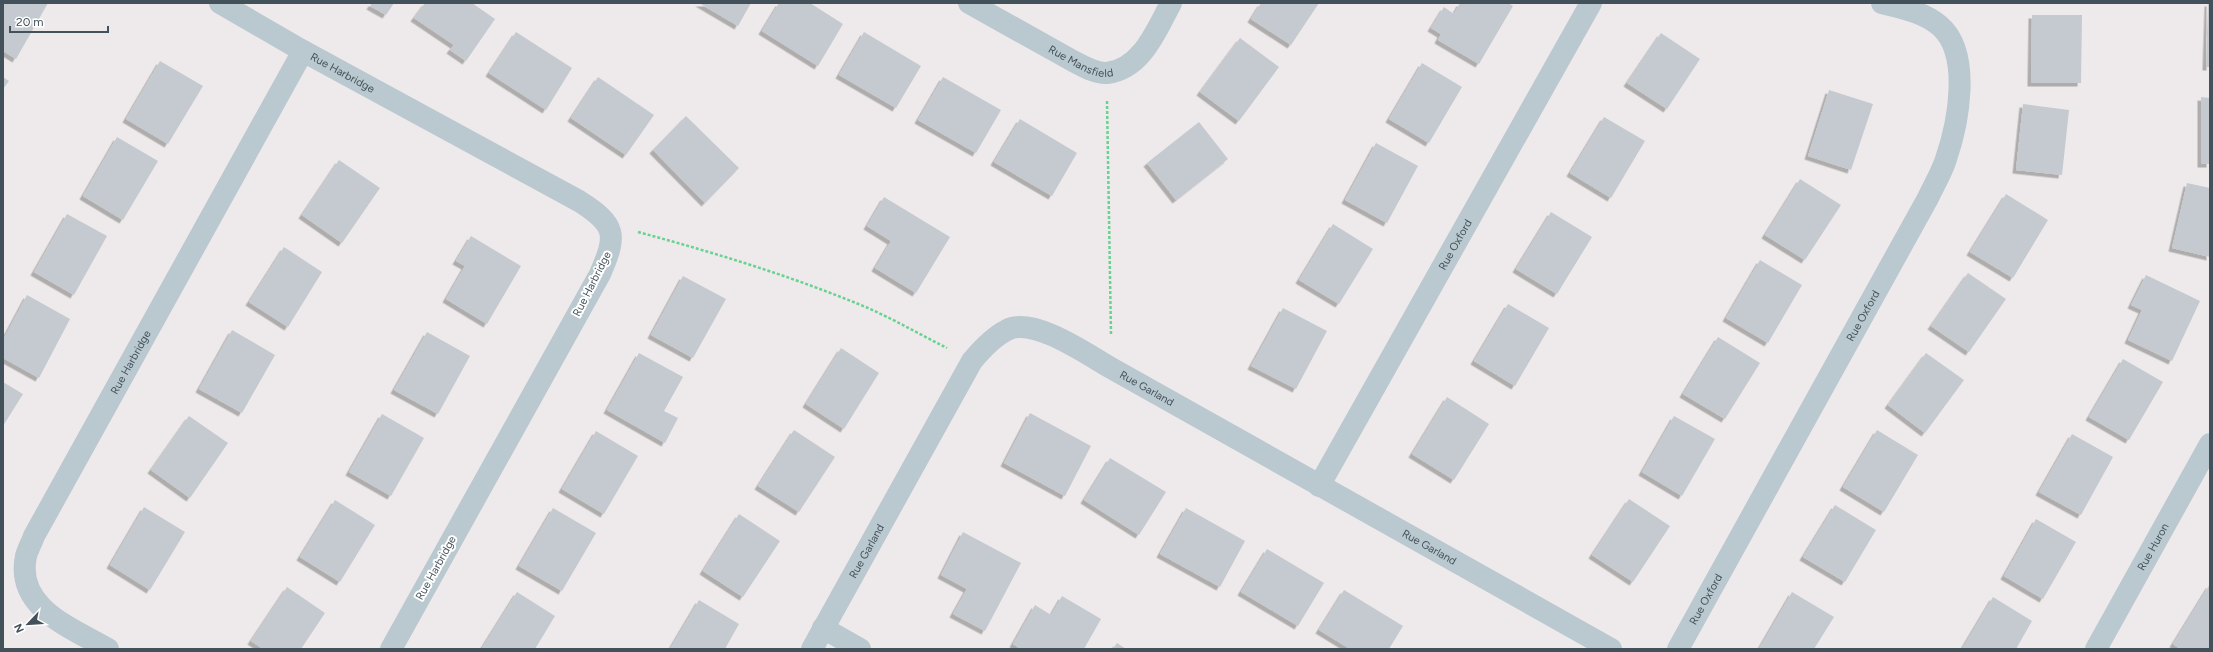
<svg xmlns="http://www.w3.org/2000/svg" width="2213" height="652" font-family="Figtree,sans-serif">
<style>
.building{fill:#c4cacf;filter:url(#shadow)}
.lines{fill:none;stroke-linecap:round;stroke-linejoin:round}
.path{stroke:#68d291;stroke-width:2.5;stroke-dasharray:3 2;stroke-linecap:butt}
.street{stroke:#bac8cf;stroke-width:22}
.labels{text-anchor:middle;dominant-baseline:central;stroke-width:4;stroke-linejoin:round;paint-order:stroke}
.street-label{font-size:11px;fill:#42515a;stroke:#fff}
</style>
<defs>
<filter id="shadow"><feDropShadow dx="-3.5" dy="3.5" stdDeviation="0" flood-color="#0004"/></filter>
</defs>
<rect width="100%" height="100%" fill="#eeeaeb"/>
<path class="building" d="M3 3H48L16 59 3 51Z
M372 3H394L386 15 370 6Z
M425 3H472L495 19 466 61 450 50 454 45 414 18Z
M699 3H751L738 26Z
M779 3H810L843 24 818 66 762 31Z
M1261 3H1319L1291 45 1251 19Z
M1460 3H1508L1513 6 1479 64 1438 40 1441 34 1431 28 1444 7 1454 14Z
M2208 3H2210V67H2206Z
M2032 15H2082L2081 83H2031Z
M516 32 572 68 546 110 489 73Z
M864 32 921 66 896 108 839 75Z
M1661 33 1700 59 1667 109 1627 83Z
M1240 38 1279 67 1239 121 1200 92Z
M160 61 203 86 168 144 126 119Z
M1422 63 1462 87 1429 143 1389 119Z
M3 77 9 81 3 89Z
M598 77 654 115 626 155 571 118Z
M943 77 1001 110 976 153 918 120Z
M1829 90 1873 104 1851 170 1808 156Z
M2201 97 2210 98V164H2201Z
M2023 104 2069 110 2062 175 2016 170Z
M686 116 739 168 705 203 653 150Z
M1604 117 1645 141 1611 198 1570 173Z
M1020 119 1077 153 1052 196 994 162Z
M1199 122 1228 159 1176 200 1147 163Z
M117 137 158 161 123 220 83 196Z
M1376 143 1418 166 1387 223 1345 200Z
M339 160 380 188 342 243 302 215Z
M1800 179 1841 205 1805 260 1765 235Z
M2187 183 2210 188V257L2172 248Z
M2006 194 2048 220 2013 278 1970 252Z
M884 197 950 237 916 293 875 268 891 241 867 226Z
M1551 212 1592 237 1557 294 1516 269Z
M67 214 107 236 74 295 34 272Z
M1333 224 1373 249 1339 304 1299 280Z
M471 236 521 266 487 324 446 299 465 266 456 261Z
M284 247 322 272 288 327 249 302Z
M1760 260 1802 285 1768 343 1726 318Z
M1968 273 2006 299 1969 352 1931 326Z
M2146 275 2200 301 2172 361 2128 340 2142 310 2131 305Z
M683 276 726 299 693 358 651 335Z
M27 295 70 319 39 378 3 358V340Z
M1508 304 1549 328 1515 386 1474 361Z
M1283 308 1327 331 1296 389 1251 366Z
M232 330 275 355 242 413 199 389Z
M427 332 470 356 438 414 394 390Z
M1718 337 1760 363 1725 419 1683 394Z
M841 348 879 373 844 429 806 404Z
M639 353 683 377 664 411 678 418 665 443 607 410Z
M1926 353 1964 380 1925 433 1888 405Z
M2123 359 2163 382 2129 440 2089 417Z
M3 382 23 394 3 426Z
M1447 397 1489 424 1454 480 1412 454Z
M1030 413 1091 446 1065 496 1004 463Z
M382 414 424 438 391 496 349 472Z
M189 416 228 443 190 498 151 470Z
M1674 416 1715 439 1682 496 1642 472Z
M794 430 835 457 799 512 758 486Z
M1877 430 1918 455 1884 512 1843 487Z
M596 431 638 456 604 514 562 489Z
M2072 434 2113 457 2081 515 2039 492Z
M1110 458 1166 492 1139 535 1084 500Z
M1629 499 1670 526 1633 582 1592 555Z
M335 500 375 525 340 582 300 557Z
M1835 505 1876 530 1845 582 1803 557Z
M144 507 185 532 150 590 110 565Z
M553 508 596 533 562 591 519 566Z
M1186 508 1245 541 1220 587 1160 554Z
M739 514 780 541 743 597 703 571Z
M2036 519 2076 542 2043 599 2004 576Z
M963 532 1021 563 985 631 953 614 967 589 941 575Z
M1267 549 1324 583 1298 626 1241 592Z
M2210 584V649H2180L2173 644Z
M287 587 325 613 301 649H263L251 641Z
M1344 590 1403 626 1389 649H1350L1319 630Z
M517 592 555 616 535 649H485L482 648Z
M1792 592 1834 617 1814 649H1759Z
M1062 596 1101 619 1084 649H1021L1013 644 1035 605 1051 615Z
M1993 597 2032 621 2016 649H1962Z
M699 600 739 624 725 649H670Z
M1117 643 1126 649H1113Z"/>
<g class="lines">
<path class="path" d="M1107 101 1111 334
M638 232C716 253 794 277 868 308 895 320 921 335 947 348"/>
<g class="street">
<path id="s1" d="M220 3 303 51 579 201C617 225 617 235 600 274L391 649"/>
<path id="s2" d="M969 3 1073 61C1083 66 1096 74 1107 73 1142 69 1157 29 1171 3"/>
<path id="s3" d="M1319 486 1591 3"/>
<path d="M823 628 860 649"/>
<path id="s4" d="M108 649C72 628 15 608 26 556 28 549 32 542 34 536L303 51"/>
<path id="s5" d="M812 649 972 361C982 349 993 337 1007 330 1033 316 1088 355 1111 368L1611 649"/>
<path id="s6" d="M1678 649 1928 198C1934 185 1942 172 1946 159 1958 124 1972 54 1940 26 1924 12 1902 8 1882 3"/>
<path id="s7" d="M2096 649 2210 444"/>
</g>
</g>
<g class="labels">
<g class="street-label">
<text stroke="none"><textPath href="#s2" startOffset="127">Rue Mansfield</textPath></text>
<text stroke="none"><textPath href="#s1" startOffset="141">Rue Harbridge</textPath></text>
<text stroke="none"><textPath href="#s3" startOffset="277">Rue Oxford</textPath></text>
<text transform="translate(592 284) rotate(-63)">Rue Harbridge</text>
<text stroke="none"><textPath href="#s6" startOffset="381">Rue Oxford</textPath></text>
<text stroke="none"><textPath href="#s4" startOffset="355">Rue Harbridge</textPath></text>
<text stroke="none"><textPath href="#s5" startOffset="532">Rue Garland</textPath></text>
<text stroke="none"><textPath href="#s7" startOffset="117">Rue Huron</textPath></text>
<text stroke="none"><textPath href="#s5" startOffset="856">Rue Garland</textPath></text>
<text stroke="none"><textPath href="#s5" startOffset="112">Rue Garland</textPath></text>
<text transform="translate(436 568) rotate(-61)">Rue Harbridge</text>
<text stroke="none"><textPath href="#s6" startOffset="57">Rue Oxford</textPath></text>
</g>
</g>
<rect width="2213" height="652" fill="none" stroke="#42515a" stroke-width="8"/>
<g transform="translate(28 624) rotate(245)" stroke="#ffffff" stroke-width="3" paint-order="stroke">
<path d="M0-3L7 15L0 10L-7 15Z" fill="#42515a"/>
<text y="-6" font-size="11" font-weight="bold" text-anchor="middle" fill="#42515a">N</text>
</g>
<path d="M10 26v6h98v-6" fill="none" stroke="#42515a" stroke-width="2"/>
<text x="16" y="26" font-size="12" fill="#42515a" stroke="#ffffff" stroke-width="3" paint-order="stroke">20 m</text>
</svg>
